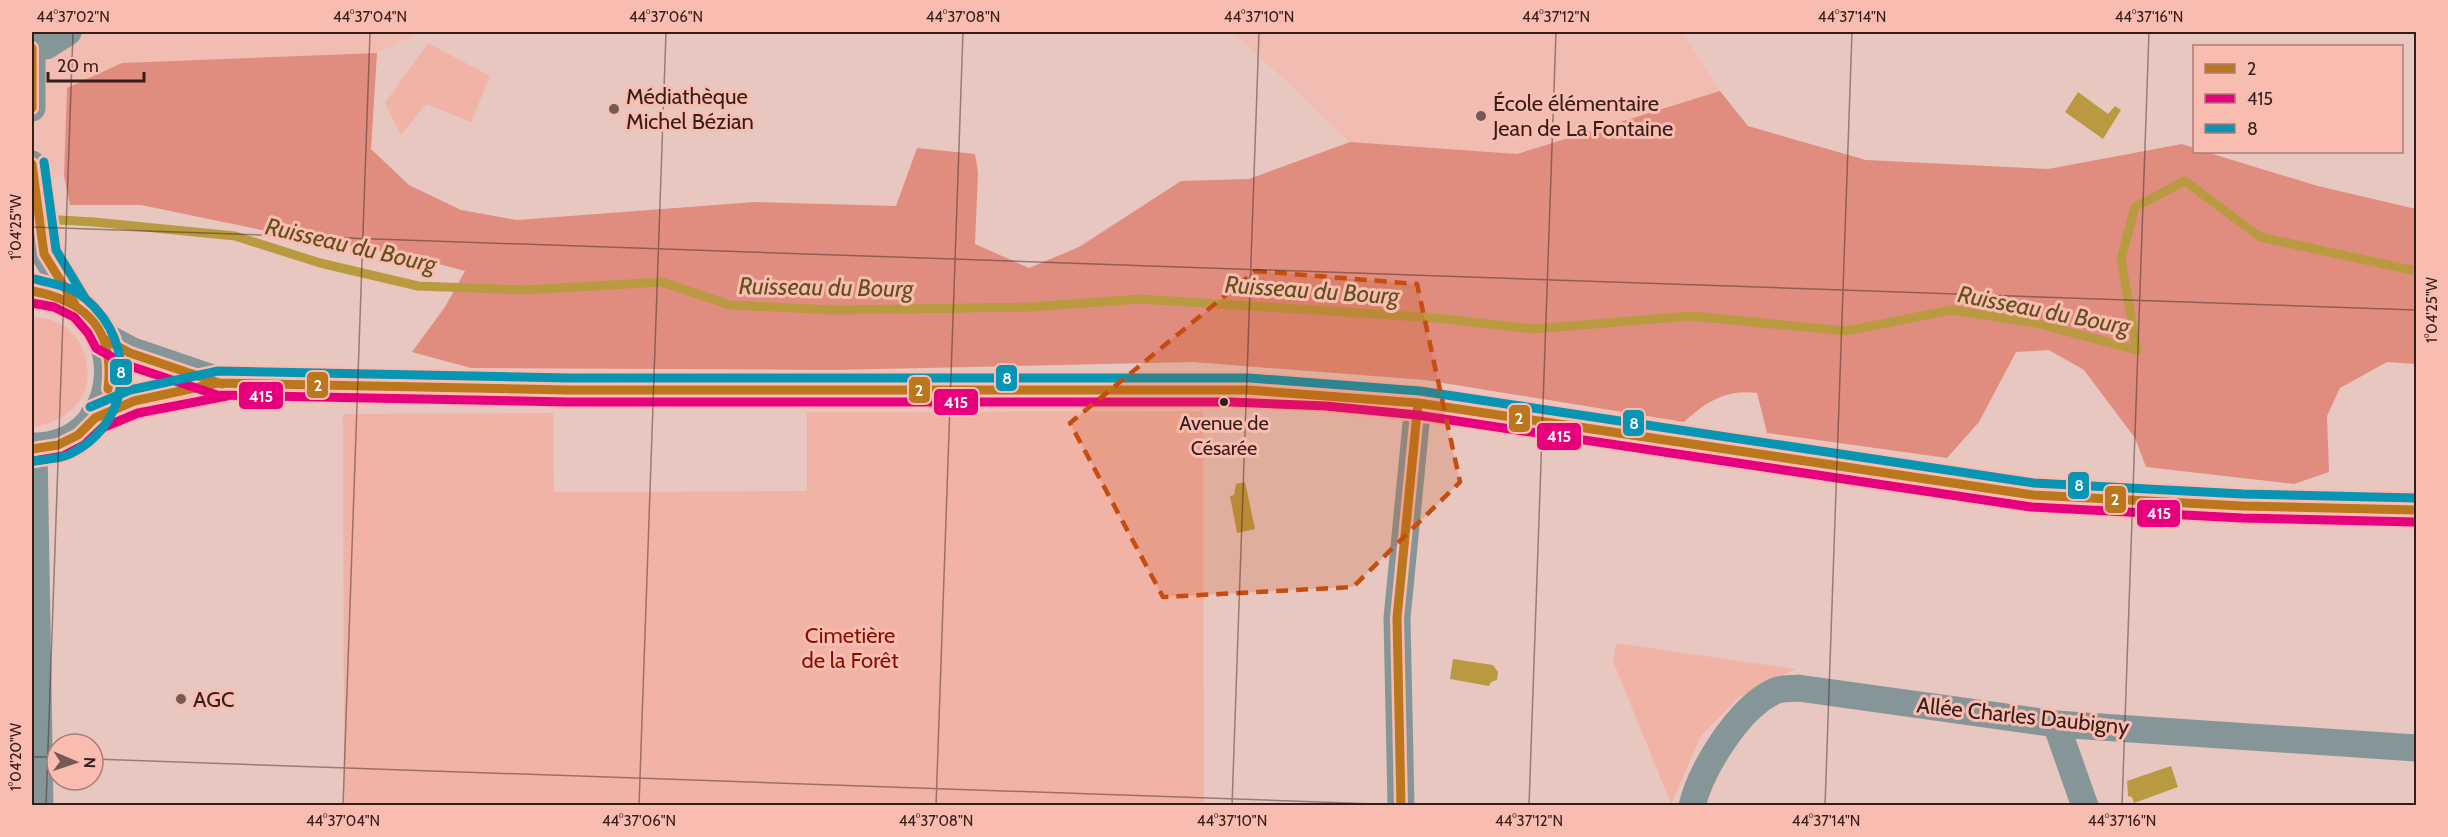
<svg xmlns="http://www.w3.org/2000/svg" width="2448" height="837" font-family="Cabin,sans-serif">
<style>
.built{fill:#f1bcb2}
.green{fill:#f2b3a7}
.forest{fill:#e08d7f}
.water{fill:#ba9a40}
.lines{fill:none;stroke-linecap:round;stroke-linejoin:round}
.stream{stroke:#ba9a40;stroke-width:9}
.minor{stroke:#869698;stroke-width:27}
.tertiary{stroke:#869698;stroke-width:33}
.bus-1-casing{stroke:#f9bcb0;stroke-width:14}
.bus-2-casing{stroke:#f9bcb0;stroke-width:14}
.bus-3-casing{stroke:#f9bcb0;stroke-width:14}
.bus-1{stroke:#bb771d;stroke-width:9}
.bus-2{stroke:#e6007e;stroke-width:9}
.bus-3{stroke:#0894b3;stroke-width:9}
.marked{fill:#c44d0f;fill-opacity:0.2;stroke:#c44d0f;stroke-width:4.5;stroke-dasharray:12 8;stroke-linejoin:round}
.ticks{fill:none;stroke:#351e1a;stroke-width:1.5;stroke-opacity:0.45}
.poi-dot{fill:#745954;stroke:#f9bcb0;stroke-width:2}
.bus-dot{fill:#351e1a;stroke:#f9bcb0;stroke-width:2}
.labels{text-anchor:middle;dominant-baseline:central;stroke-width:6;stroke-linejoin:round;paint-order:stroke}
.bus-label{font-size:20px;fill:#351e1a;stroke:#f9bcb0}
.poi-label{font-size:22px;fill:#351e1a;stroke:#f9bcb0;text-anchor:start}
.park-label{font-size:22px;fill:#851001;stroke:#f9bcb0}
.street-label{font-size:22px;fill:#351e1a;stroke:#f9bcb0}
.water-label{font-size:24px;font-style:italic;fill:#615018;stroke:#f9bcb0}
.line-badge{stroke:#f9bcb0;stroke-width:2}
.badge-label{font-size:16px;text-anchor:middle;font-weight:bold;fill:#fff}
.neatline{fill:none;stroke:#351e1a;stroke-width:2}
.ticks-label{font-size:15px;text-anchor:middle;fill:#351e1a}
</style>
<rect width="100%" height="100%" fill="#e8c7c1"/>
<path class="built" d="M32 32H421L377 53 122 63 67 88 64 176 32 181Z
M1234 32H1682L1720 91 1401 191Z"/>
<path class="green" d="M428 43 490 76 471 122 426 104 401 135 385 103Z
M32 318C92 312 119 413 33 427Z
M1203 411 1204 805H344L343 414 553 413 554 492 807 491V412Z
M1616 643 1796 669 1739 697 1701 736 1671 804 1613 661Z"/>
<path class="forest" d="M377 53 371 149 409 185 461 210 517 220 755 202 896 206 917 148 975 154 978 172 975 244 1029 268 1079 247 1181 181 1249 179 1350 142 1517 154 1720 91 1748 126 1866 160 2048 169 2182 144 2194 148V152H2206L2318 186 2416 209V364L2387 362 2340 388 2327 416 2329 472 2294 484 2146 467 2135 438 2084 370 2049 350 2016 352 1979 422 1947 458 1767 433 1757 393C1726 389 1706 402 1684 422L1425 380 1193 362 832 370 471 368 412 352 445 307 465 271 405 255 281 234 141 205H70L64 176 67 88 122 63Z"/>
<path class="water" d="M2078 92 2108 114 2115 106 2121 110 2103 139 2065 112Z
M1245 482 1255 529 1237 533 1230 496 1234 495 1236 484Z
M1453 659 1493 665 1498 672 1497 680 1491 682 1489 686 1450 679Z
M2171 766 2178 787 2134 803 2132 797 2128 796 2127 781Z"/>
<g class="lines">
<path class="stream" d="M43 219 94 222 235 236 320 263 418 286 525 290 662 282 730 305 834 310 1031 307 1140 299 1436 318 1534 329 1691 316 1846 331 1952 310 2035 323 2137 350 2121 259 2135 207 2185 181 2260 237 2416 271"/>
<path class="minor" d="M32 48 46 46 68 32
M32 108V48
M32 164 44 254 75 304
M34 449 40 806
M2056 724 2085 806
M1401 806 1397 618 1418 403
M1692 806C1701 769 1739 707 1775 691 1781 688 1791 689 1798 688L2056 724 2416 748"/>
<path class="tertiary" d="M32 291C143 302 130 451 32 449
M104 339 130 353 218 383
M95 418 134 401 218 383 568 390H1248L1327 394 1418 403 2033 495 2243 506 2416 510"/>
<g class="bus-1-casing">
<path id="bus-1" d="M32 48V108
M32 164 44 254 75 304
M32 291C88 301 115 331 108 389
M104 339 130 353 222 384
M32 449 58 445 78 435 95 418 134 401 218 383 568 390H1248L1418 403 2033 495 2243 506 2416 510
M1401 806 1397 618 1418 403"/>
</g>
<g class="bus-2-casing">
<path id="bus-2" d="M32 303 54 307 74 317 88 333 96 348 124 364 217 395 568 402H1231L1326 406 1417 415 2031 507 2242 518 2416 522
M34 461 63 456 84 445 102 428 138 413 227 396"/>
</g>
<g class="bus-3-casing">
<path id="bus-3" d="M44 162 56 250 85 298
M90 407 130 390 218 371 568 378H1249L1420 391 2034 483 2243 494 2416 498
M34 461C45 459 60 459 70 454 139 420 136 330 75 291 64 285 48 283 35 279"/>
</g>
<use href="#bus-1" class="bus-1"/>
<use href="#bus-2" class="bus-2"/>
<use href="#bus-3" class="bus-3"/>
</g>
<path class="marked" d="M1255 271 1417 284 1460 482 1353 587 1163 597 1070 423Z"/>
<path class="ticks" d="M32 227 2416 310M32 757H57M93 759 1433 806M46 806 73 32M343 806 370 32M639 806 666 32M936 806 963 32M1232 806 1259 32M1529 806 1556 32M1825 806 1852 32M2122 806 2149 32"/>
<g class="poi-dot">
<circle cx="614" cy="109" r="6"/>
<circle cx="1481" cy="116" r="6"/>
<circle cx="181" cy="699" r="6"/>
</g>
<circle class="bus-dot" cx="1224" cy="402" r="5"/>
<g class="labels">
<g class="bus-label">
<text x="1224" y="423">Avenue de<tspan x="1224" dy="25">Césarée</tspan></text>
</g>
<g class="poi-label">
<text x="626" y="96">Médiathèque<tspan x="626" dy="25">Michel Bézian</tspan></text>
<text x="1493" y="103">École élémentaire<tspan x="1493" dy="25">Jean de La Fontaine</tspan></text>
<text x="193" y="699">AGC</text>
</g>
<g class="park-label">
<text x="850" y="635">Cimetière<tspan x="850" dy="25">de la Forêt</tspan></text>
</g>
<g class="street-label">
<text transform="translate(2023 716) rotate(6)">Allée Charles Daubigny</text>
</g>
<g class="water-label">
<text transform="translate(351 245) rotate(13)">Ruisseau du Bourg</text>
<text transform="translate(826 287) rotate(1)">Ruisseau du Bourg</text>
<text transform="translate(1312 290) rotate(4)">Ruisseau du Bourg</text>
<text transform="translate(2044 310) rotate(11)">Ruisseau du Bourg</text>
</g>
</g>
<g class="line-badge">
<rect x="109" y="358" width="24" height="28" rx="6" fill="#0894b3"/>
<rect x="995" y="364" width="23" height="28" rx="6" fill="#0894b3"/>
<rect x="306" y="371" width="23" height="28" rx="6" fill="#bb771d"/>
<rect x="908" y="376" width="23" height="28" rx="6" fill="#bb771d"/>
<rect x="238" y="381" width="46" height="29" rx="6" fill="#e6007e"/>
<rect x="933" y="388" width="46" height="28" rx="6" fill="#e6007e"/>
<rect x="1508" y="404" width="23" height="29" rx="6" fill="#bb771d"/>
<rect x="1622" y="409" width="23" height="28" rx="6" fill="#0894b3"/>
<rect x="1536" y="422" width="46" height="29" rx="6" fill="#e6007e"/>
<rect x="2067" y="471" width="23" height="29" rx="6" fill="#0894b3"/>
<rect x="2104" y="485" width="23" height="29" rx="6" fill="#bb771d"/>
<rect x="2136" y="499" width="45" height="29" rx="6" fill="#e6007e"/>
</g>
<g class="badge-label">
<text x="121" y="378">8</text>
<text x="1007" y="384">8</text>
<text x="318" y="391">2</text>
<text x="919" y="396">2</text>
<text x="261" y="402">415</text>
<text x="956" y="408">415</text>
<text x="1519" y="424">2</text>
<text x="1634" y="429">8</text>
<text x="1559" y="442">415</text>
<text x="2079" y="491">8</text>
<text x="2115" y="505">2</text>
<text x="2159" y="519">415</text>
</g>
<rect width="2448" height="837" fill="none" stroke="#f9bcb0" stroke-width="66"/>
<rect x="2193" y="45" width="210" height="108" fill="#f9bcb0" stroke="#ab7d74" stroke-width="1.5"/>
<rect x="2205" y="64" width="30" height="9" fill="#bb771d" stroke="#ab7d74" stroke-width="1.5"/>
<text x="2247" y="75" font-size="18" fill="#351e1a">2</text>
<rect x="2205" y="94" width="30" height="9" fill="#e6007e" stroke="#ab7d74" stroke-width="1.5"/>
<text x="2247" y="105" font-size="18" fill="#351e1a">415</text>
<rect x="2205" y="124" width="30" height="9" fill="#0894b3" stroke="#ab7d74" stroke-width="1.5"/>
<text x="2247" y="135" font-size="18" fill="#351e1a">8</text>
<g transform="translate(75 762) rotate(92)"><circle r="28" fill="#f9bcb0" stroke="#ab7d74" stroke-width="1.5"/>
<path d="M0-4.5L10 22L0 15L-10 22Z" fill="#745954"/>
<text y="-9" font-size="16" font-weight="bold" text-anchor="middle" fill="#351e1a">N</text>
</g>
<path d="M48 72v9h96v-9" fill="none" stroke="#351e1a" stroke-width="3"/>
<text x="57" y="72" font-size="18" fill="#351e1a" stroke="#f9bcb0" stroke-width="4.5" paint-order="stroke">20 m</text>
<rect x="33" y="33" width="2382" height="771" class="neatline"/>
<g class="ticks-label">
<text x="73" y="22">44°37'02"N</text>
<text x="370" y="22">44°37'04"N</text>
<text x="666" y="22">44°37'06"N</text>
<text x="963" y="22">44°37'08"N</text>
<text x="1259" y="22">44°37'10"N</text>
<text x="1556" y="22">44°37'12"N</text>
<text x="1852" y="22">44°37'14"N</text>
<text x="2149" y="22">44°37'16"N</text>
<text transform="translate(16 227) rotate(-90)" y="5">1°04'25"W</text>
<text transform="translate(2432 310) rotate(-90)" y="5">1°04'25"W</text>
<text transform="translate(16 757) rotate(-90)" y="5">1°04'20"W</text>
<text x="343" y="826">44°37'04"N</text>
<text x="639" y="826">44°37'06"N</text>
<text x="936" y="826">44°37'08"N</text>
<text x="1232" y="826">44°37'10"N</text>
<text x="1529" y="826">44°37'12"N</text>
<text x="1826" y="826">44°37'14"N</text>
<text x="2122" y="826">44°37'16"N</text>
</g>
</svg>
